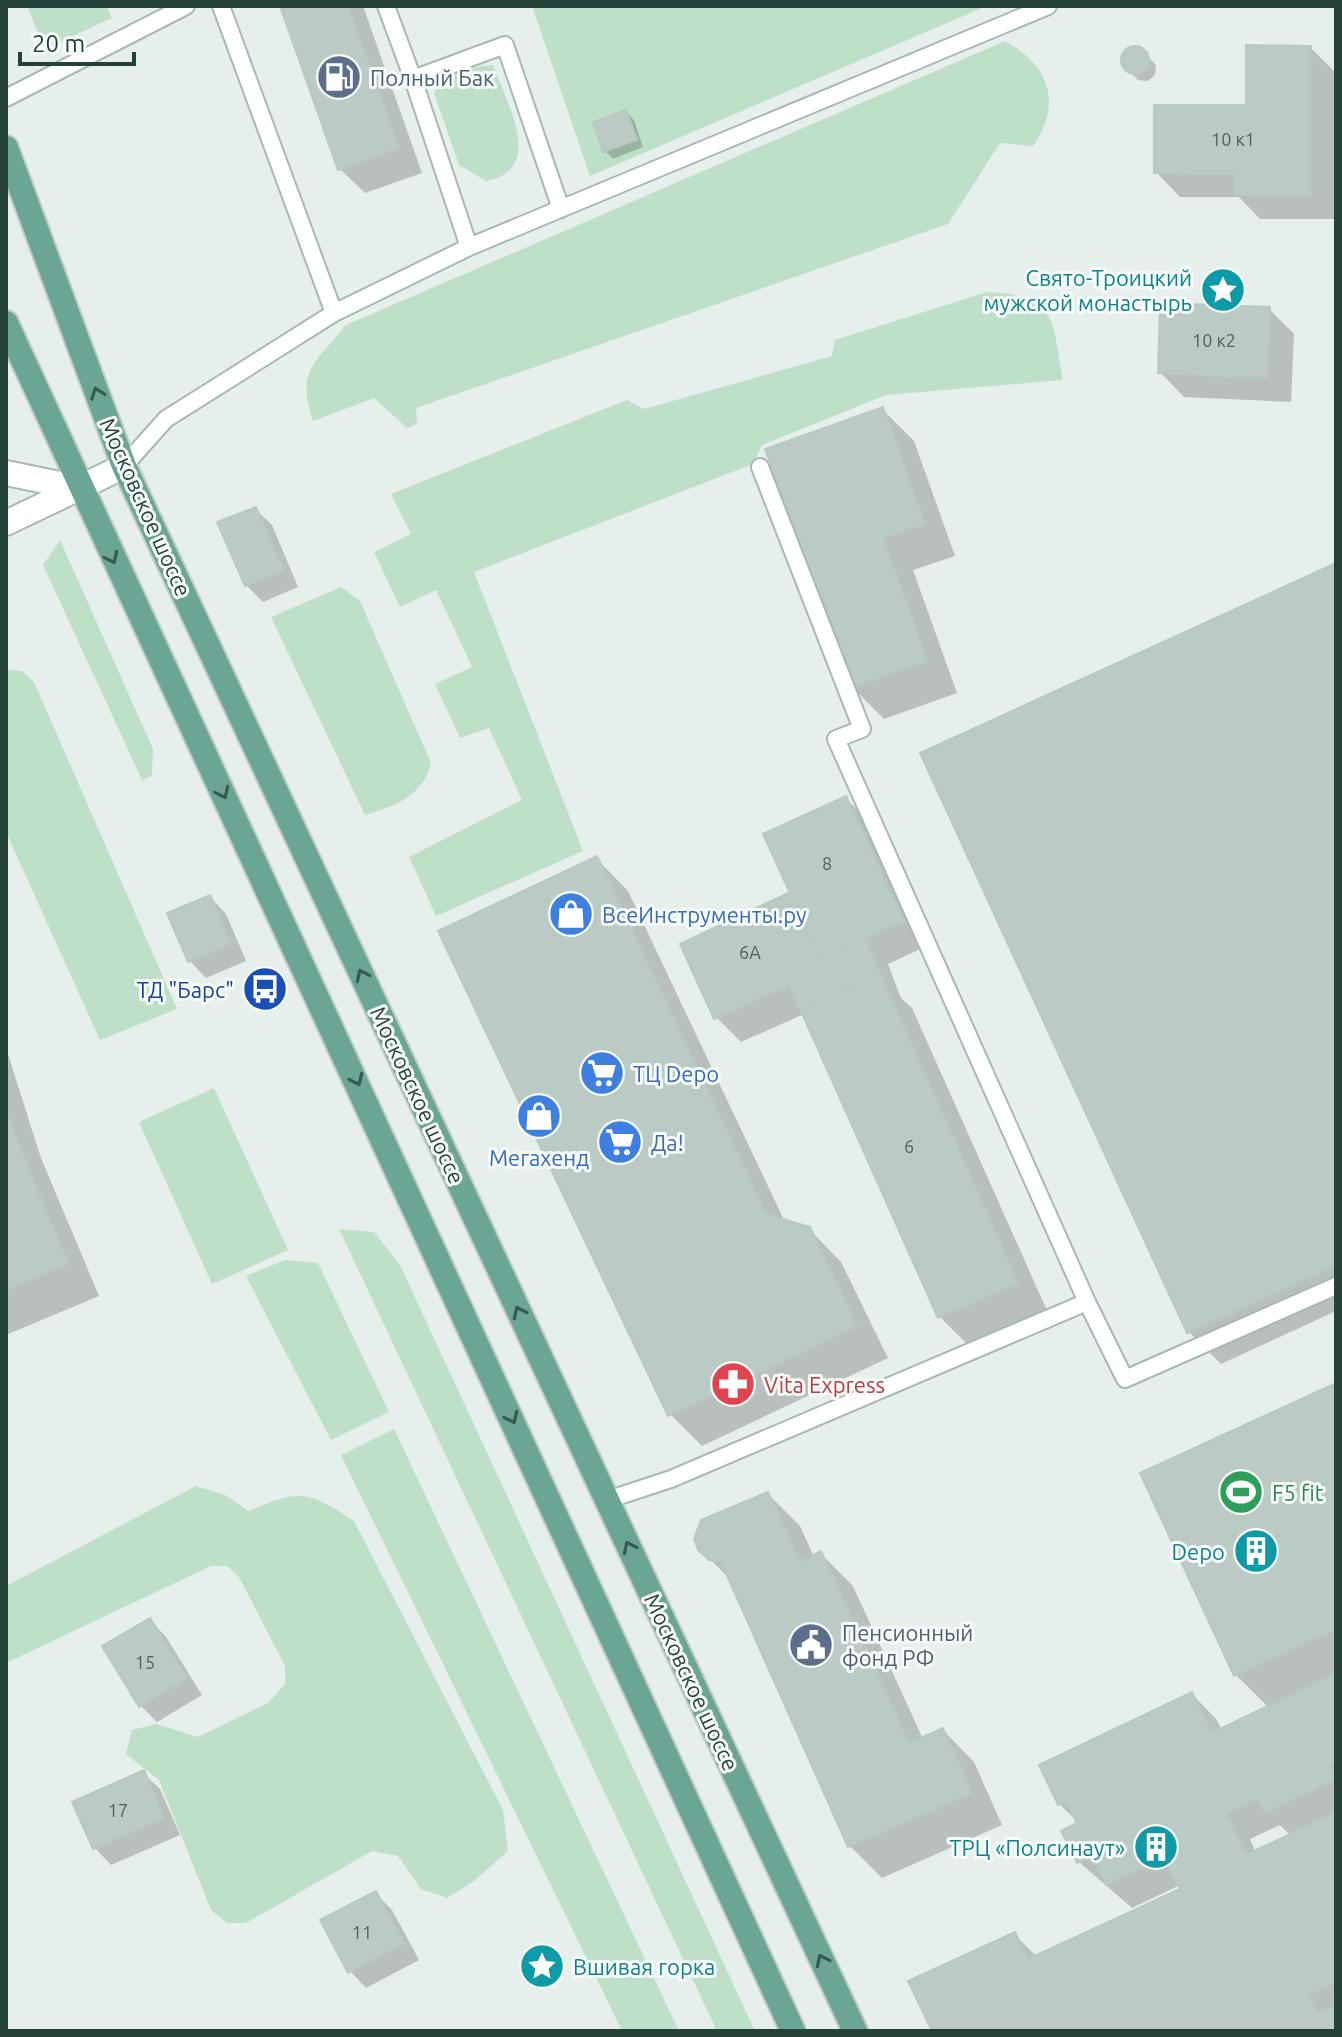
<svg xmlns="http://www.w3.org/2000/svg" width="1342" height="2037" font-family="Ubuntu,sans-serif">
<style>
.green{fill:#bfe0c8}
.shadow{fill:#0003;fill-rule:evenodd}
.building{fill:#bbcac4;stroke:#b8c9c2;stroke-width:2}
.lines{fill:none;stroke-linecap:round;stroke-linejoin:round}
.service-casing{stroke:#a8b8b2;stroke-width:20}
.minor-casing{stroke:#a8b8b2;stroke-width:28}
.secondary-casing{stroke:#a4bbb3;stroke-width:28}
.primary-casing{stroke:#c2cac8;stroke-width:28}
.service{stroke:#fff;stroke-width:16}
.minor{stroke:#fff;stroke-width:24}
.secondary{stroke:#fff;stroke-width:24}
.primary{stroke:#6aa596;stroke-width:24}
.oneway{stroke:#365b51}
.labels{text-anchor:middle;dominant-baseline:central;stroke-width:6;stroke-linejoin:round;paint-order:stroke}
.number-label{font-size:18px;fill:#4a645c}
.service-label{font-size:22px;fill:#4e5e75;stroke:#f7fbf9;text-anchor:start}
.culture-label{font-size:22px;fill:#0d838f;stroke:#f7fbf9;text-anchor:end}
.street-label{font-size:22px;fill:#24423a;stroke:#f7fbf9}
.shop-label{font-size:22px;fill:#366cbe;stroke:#f7fbf9;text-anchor:start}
.transit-label{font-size:22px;fill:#164399;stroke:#f7fbf9;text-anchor:end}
.health-label{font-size:22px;fill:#be3a42;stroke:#f7fbf9;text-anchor:start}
.leisure-label{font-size:22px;fill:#27864d;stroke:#f7fbf9;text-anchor:start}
</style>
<rect width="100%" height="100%" fill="#e6efeb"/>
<path class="green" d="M27 6H106L112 18 45 49Z
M532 6H987L590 176Z
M1005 41C1049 65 1063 103 1033 146L1000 143 948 224 416 408 417 424 407 428 374 398 313 421C296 369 315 364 346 325Z
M493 65C506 102 547 169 486 181L459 165 434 93C449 71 468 68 493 65Z
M987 292C1058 295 1052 319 1063 380L886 395 762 445 753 464 474 572 583 851 436 916 409 857 522 800 489 728 460 738 435 684 472 667 436 590 400 607 374 552 411 534 391 494 627 400 644 409 832 356 835 340Z
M60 540 153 749 152 776 142 780 43 565Z
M341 587 360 601 431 763C423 796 396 806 365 815L271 617Z
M6 670 22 671 34 682 177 1009 100 1040 6 832Z
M214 1088 288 1250 212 1284 139 1122Z
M339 1229 374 1232 400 1265 755 2031H717Z
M285 1260 318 1263 389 1412 331 1440 246 1276Z
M394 1429 679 2031H622L341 1455Z
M196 1486 225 1495 249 1511C299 1489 308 1490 354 1521L503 1810 508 1851 474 1881 447 1898 421 1889 398 1856 372 1851 246 1923H227L211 1910 159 1780 126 1754 132 1730 156 1724 198 1737 268 1703 285 1684V1666L239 1577 227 1566H211L6 1663V1586Z"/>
<path class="shadow" d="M282 6H363L422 173 365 193 340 169Z
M1131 48 1141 49 1156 65 1155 75 1148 81 1138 80 1123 64 1124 54Z
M1311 48 1335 72V219H1260L1239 197H1180L1156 172 1248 107Z
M626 112 634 120 643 147 613 159 605 151Z
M1269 309 1294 334 1291 402 1184 397 1160 372Z
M882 409 914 441 955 556 913 570 957 693 884 719 852 687Z
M255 509 272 525 298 587 263 602 246 585Z
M1336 565V1311L1221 1364 1189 1332Z
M846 799 871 823 927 946 888 964 901 998 912 1008 1049 1315 972 1349 940 1317 804 1014 741 1042 716 1017Z
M597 859 628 891 785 1222 809 1229 841 1262 888 1358 702 1446 670 1414Z
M210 897 226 914 246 961 206 978 190 961Z
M6 1048 41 1158 99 1296 6 1335Z
M1336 1385V2031H934L1014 1934 1037 1957 1183 1890 1180 1885 1132 1908 1079 1862 1064 1832 1080 1824 1059 1804 1192 1694 1216 1719 1222 1730 1269 1708 1236 1675ZM1280 1825 1291 1836 1256 1853 1250 1839Z
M768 1494 800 1526 814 1557 821 1554 853 1586 923 1739 943 1730 974 1762 1002 1825 882 1878 850 1846 731 1580 700 1549Z
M150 1620 166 1637 202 1695 157 1722 140 1705Z
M143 1773 160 1789 180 1835 111 1865 95 1848Z
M375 1893 392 1910 419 1960 366 1988 350 1971Z"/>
<path class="building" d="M280 6H348L399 148 338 170Z
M1246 45 1311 46V195H1234V174L1154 173V105H1246Z
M1121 60a14 14 0 1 1 28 0a14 14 0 1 1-28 0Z
M626 110 637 140 603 152 593 122Z
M1160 303 1270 307 1267 378 1158 373Z
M883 407 925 524 883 538 927 661 851 688 765 449Z
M256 507 283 570 245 586 217 522Z
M1336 563V1265L1187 1333 920 753Z
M846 796 904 921 820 959 763 834Z
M597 856 766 1214 810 1227 857 1326 668 1416 438 931Z
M790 892 820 959 865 939 880 974 800 1009 789 985 714 1019 680 944Z
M210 895 231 944 188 962 167 913Z
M880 974 1018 1283 938 1318 800 1009Z
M6 1113 68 1264 6 1290Z
M1336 1383V1629L1234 1676 1140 1473Z
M768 1492 800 1562 821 1551 909 1743 943 1728 972 1793 848 1847 721 1562 709 1560 698 1550 694 1539 701 1520Z
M150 1618 187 1678 139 1707 102 1646Z
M1336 1673V1762L1330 1765 1336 1779 1265 1813 1258 1799 1226 1814 1246 1855 1336 1812V1982L1308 1995 1317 2014 1336 2006V2031H932L908 1981 1015 1932 1028 1959 1180 1889 1164 1857 1106 1885 1092 1856 1077 1863 1061 1831 1077 1823 1066 1801 1058 1805 1039 1765 1192 1692 1212 1733Z
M144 1770 164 1818 93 1849 72 1802Z
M376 1891 404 1943 348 1973 320 1920Z"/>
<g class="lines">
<g class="service-casing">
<path id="service" d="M221 6 334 313
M386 6 413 79 505 45 561 209
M413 79 469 247
M6 98 186 6
M124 466 166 419 334 313 469 247 1048 6
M760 467 862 729 836 739 1087 1302
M607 1500 671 1479 1087 1302 1125 1379 1336 1286"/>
</g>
<g class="minor-casing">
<path id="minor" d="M6 473 79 488
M6 523 79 488"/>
</g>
<g class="secondary-casing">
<path id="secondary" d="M79 488 124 466"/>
</g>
<g class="primary-casing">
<path id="primary" d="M6 148 124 466 855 2031
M6 323 793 2031"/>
</g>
<use href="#service" class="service"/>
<use href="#minor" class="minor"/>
<use href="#secondary" class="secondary"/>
<use href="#primary" class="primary"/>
</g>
<defs><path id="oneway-chevron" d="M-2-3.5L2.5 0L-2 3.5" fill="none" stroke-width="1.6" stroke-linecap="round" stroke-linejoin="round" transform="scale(2)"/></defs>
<g class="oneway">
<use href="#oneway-chevron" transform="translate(97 393) rotate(-110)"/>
<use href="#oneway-chevron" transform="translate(112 558) rotate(65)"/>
<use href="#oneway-chevron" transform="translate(223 793) rotate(65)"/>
<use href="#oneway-chevron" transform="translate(362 975) rotate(-115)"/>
<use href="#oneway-chevron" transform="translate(357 1080) rotate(65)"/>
<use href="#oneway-chevron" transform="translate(519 1312) rotate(-115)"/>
<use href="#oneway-chevron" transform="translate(512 1418) rotate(65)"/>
<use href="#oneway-chevron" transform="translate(629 1547) rotate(-115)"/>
<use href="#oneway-chevron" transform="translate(822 1960) rotate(-115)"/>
</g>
<defs>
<g id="fuel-disc" transform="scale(2.3)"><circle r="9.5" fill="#5c6f8a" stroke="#f7fbf9"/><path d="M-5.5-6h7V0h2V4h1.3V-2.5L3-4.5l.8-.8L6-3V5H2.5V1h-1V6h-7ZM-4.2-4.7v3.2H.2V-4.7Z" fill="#fff"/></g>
<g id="sight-disc" transform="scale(2.3)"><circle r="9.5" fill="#0f9aa8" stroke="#f7fbf9"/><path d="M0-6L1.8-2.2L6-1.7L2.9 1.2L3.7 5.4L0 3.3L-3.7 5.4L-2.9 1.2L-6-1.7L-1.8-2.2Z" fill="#fff"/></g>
<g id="shop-disc" transform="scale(2.3)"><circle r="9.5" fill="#3f7fe0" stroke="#f7fbf9"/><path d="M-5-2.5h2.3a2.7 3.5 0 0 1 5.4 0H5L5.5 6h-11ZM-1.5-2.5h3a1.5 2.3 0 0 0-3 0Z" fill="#fff"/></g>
<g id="bus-disc" transform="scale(2.3)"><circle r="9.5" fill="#1a4fb4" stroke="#f7fbf9"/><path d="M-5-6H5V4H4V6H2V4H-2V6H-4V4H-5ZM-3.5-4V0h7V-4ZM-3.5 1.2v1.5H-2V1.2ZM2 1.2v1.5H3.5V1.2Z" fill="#fff"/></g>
<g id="supermarket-disc" transform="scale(2.3)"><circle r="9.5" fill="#3f7fe0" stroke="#f7fbf9"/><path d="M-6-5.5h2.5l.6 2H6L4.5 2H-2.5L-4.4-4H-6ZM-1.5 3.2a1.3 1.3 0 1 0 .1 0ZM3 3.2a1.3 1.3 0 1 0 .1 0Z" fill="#fff"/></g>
<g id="pharmacy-disc" transform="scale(2.3)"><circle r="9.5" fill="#e0444e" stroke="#f7fbf9"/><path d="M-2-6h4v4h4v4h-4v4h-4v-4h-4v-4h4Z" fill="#fff"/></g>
<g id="stadium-disc" transform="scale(2.3)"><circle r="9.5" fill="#2e9e5b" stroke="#f7fbf9"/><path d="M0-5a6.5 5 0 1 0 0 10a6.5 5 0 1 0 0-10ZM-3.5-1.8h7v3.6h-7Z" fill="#fff"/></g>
<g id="building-disc" transform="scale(2.3)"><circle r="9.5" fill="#0f9aa8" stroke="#f7fbf9"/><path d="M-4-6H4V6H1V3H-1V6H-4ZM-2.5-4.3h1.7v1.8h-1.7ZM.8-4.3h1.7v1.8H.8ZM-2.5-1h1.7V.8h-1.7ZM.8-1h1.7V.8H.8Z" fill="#fff"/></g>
<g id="civic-disc" transform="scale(2.3)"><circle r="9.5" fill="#5c6f8a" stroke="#f7fbf9"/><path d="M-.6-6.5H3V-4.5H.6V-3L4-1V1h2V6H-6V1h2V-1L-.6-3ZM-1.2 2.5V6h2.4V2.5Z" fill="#fff"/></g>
</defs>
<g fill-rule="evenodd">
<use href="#fuel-disc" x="339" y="77"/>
<use href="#sight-disc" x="1223" y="290"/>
<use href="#shop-disc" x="571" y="914"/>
<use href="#bus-disc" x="265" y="989"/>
<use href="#supermarket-disc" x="602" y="1073"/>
<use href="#shop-disc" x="539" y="1116"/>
<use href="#supermarket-disc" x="620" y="1142"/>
<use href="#pharmacy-disc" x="733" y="1384"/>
<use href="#stadium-disc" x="1241" y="1492"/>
<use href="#building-disc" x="1256" y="1551"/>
<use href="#civic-disc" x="811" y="1645"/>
<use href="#building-disc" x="1156" y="1847"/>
<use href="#sight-disc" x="542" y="1966"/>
</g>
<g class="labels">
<g class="number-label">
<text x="1233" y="139">10 к1</text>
<text x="1214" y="340">10 к2</text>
<text x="827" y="863">8</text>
<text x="750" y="952">6А</text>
<text x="909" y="1146">6</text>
<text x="145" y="1662">15</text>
<text x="118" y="1810">17</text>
<text x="362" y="1932">11</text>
</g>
<g class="service-label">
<text x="370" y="77">Полный Бак</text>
<text x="842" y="1632">Пенсионный<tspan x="842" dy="25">фонд РФ</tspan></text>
</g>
<g class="culture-label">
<text x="1192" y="277">Свято-Троицкий<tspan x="1192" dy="25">мужской монастырь</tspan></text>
<text x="1225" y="1551">Depo</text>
<text x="1125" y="1847">ТРЦ «Полсинаут»</text>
<text x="573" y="1966" text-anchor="start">Вшивая горка</text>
</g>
<g class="street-label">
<text transform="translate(146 507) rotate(66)">Московское шоссе</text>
<text transform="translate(418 1095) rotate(65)">Московское шоссе</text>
<text transform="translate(692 1682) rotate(65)">Московское шоссе</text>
</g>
<g class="shop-label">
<text x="602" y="914">ВсеИнструменты.ру</text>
<text x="633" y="1073">ТЦ Depo</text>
<text x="651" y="1142">Да!</text>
<text x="539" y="1157" text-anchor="middle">Мегахенд</text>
</g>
<g class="transit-label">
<text x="234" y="989">ТД "Барс"</text>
</g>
<g class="health-label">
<text x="764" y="1384">Vita Express</text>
</g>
<g class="leisure-label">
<text x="1272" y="1492">F5 fit</text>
</g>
</g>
<rect width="1342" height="2037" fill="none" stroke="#24423a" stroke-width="16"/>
<path d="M20 52v12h114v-12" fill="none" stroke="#24423a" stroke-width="4"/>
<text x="32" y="52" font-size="24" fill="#24423a" stroke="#f7fbf9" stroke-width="6" paint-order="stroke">20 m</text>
</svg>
